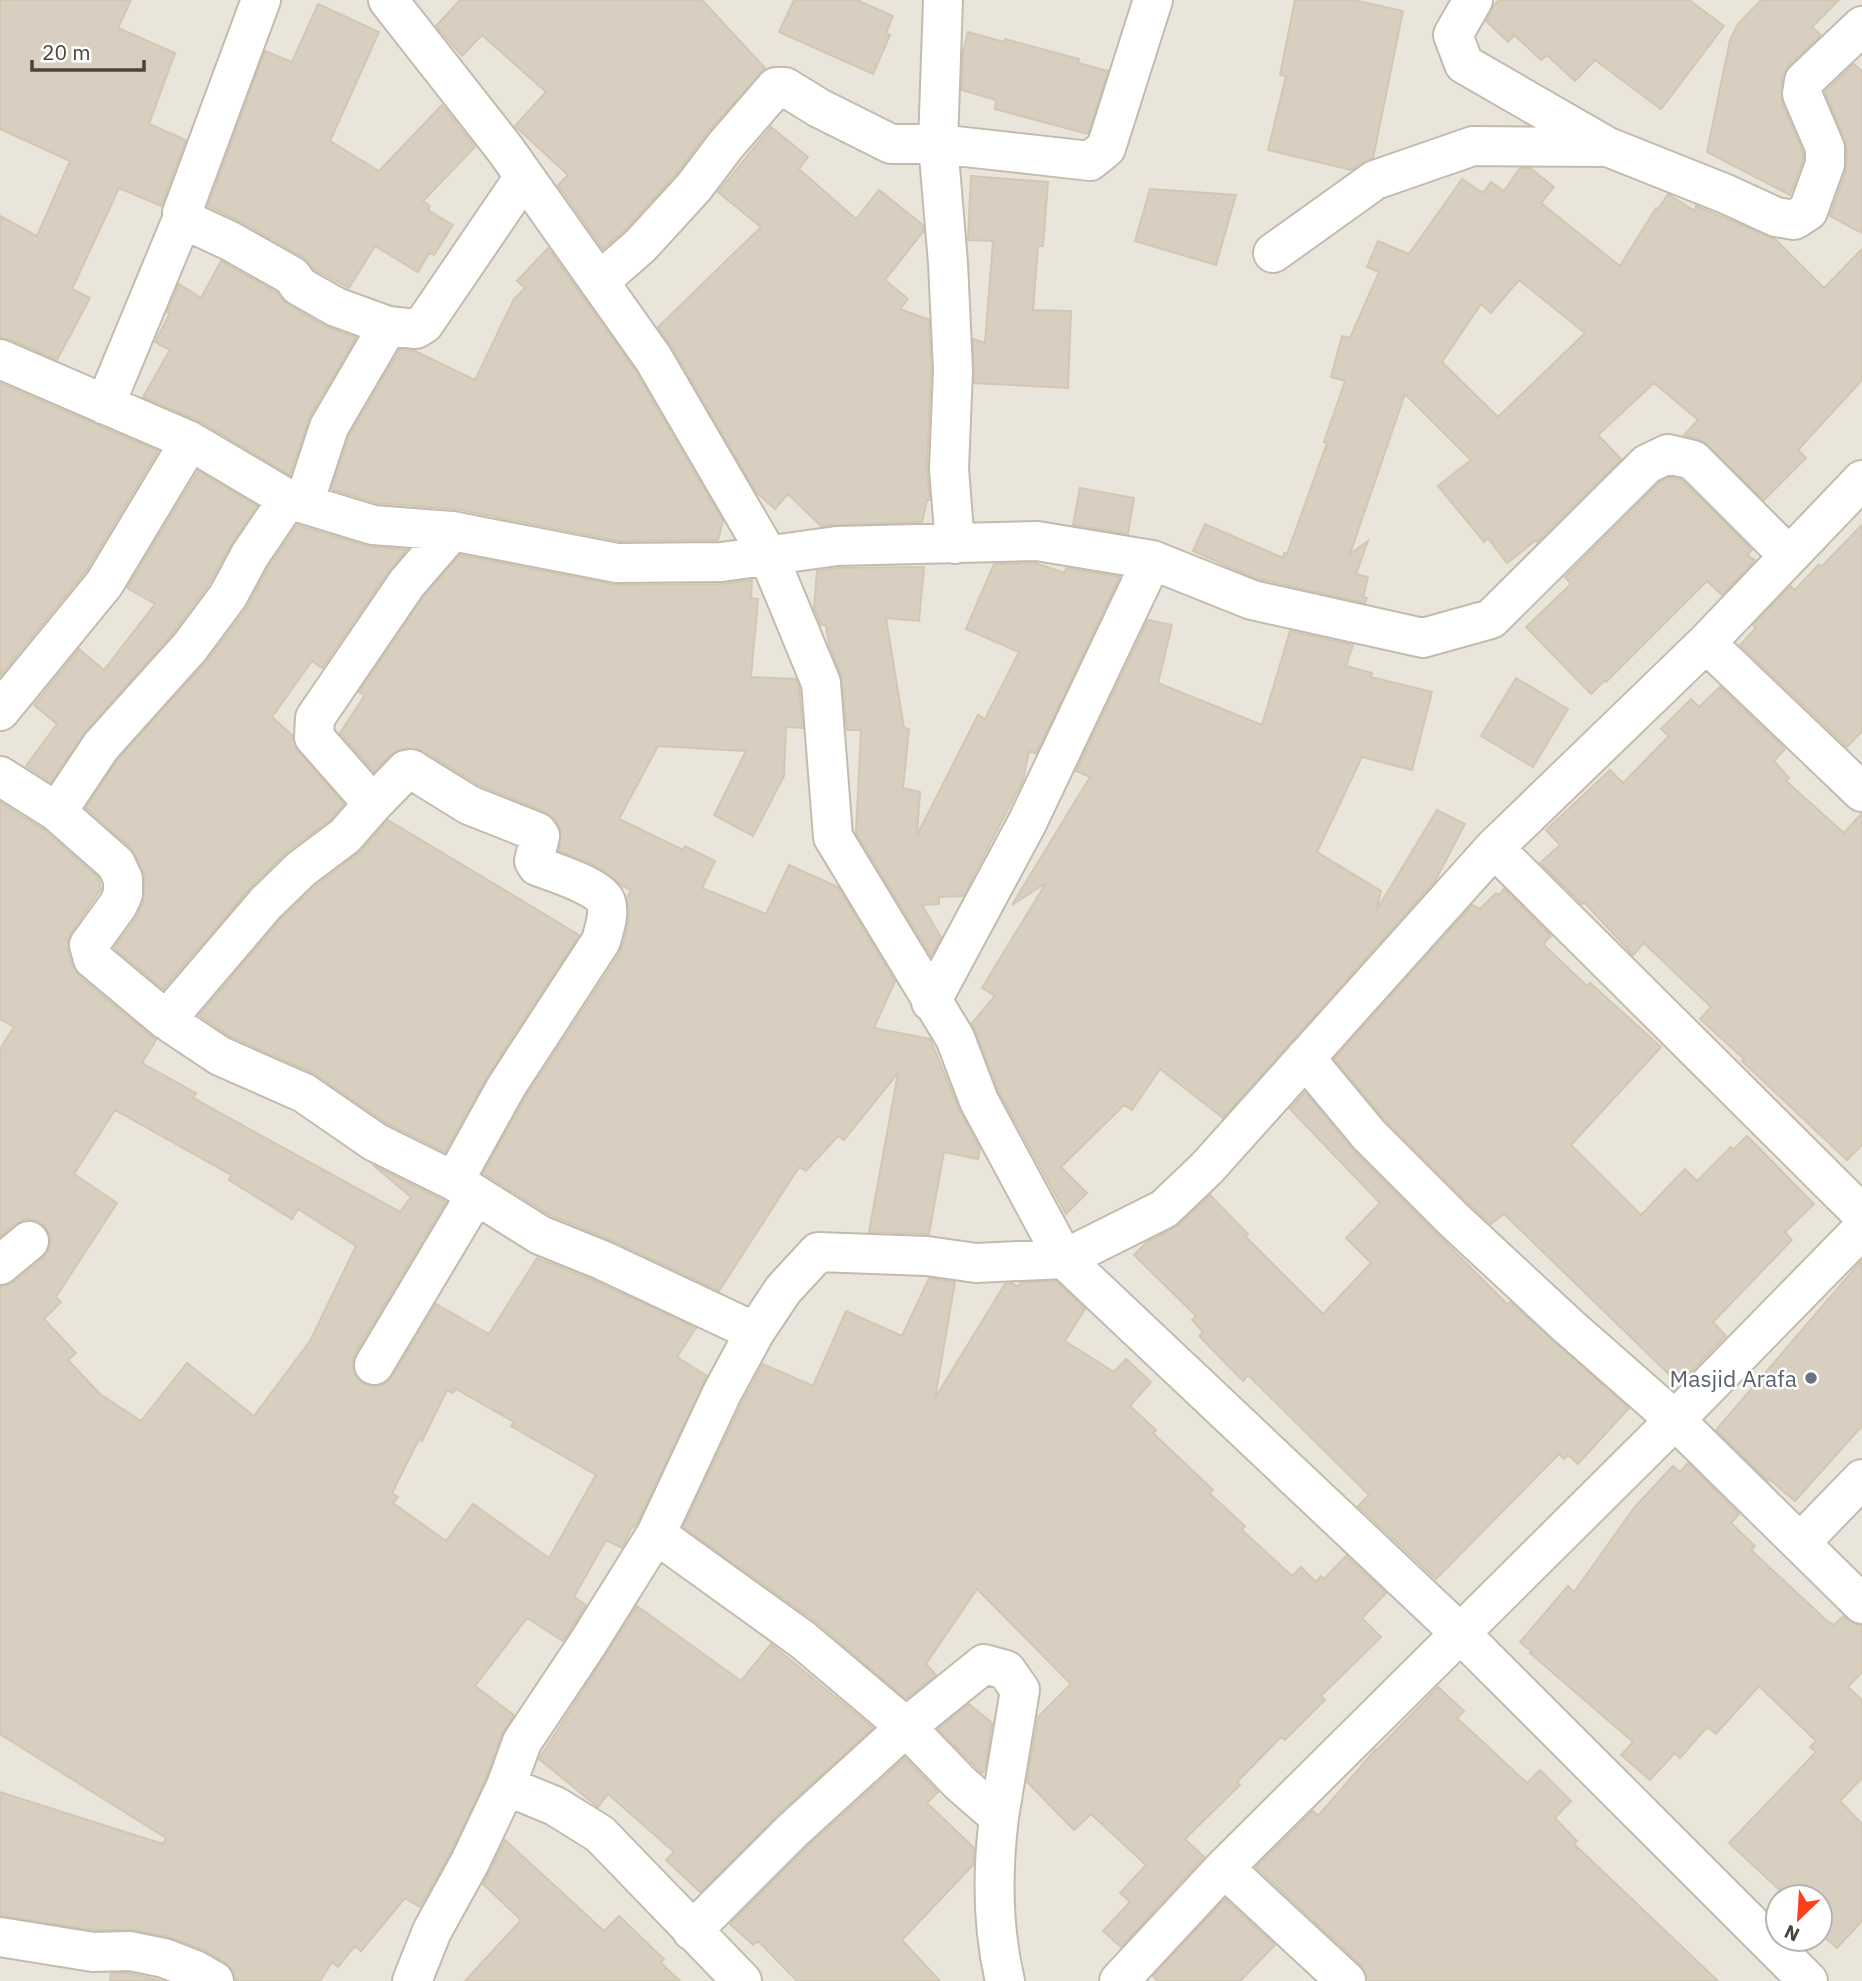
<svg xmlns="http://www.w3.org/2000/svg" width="1862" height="1981" font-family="'IBM Plex Sans',sans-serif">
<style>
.residential{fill:#eae5da;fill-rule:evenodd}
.building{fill:#d8cfc1;stroke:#d3c7b4;stroke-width:2;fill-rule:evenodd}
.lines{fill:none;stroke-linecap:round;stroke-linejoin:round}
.minor-casing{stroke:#c2bbae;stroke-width:42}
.minor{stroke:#fff;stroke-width:38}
.worship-dot{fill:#6b7280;stroke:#fff;stroke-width:2.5}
.labels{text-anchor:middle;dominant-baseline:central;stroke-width:5;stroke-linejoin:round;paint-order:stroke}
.worship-label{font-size:23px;fill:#5b616d;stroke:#fff;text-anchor:end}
</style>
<rect width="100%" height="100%" fill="#f6f3ec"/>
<path class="residential" d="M0 0H1862V1981H0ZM1778 1897H1820V1939H1778Z"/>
<path class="building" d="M0 0H131L118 28 175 53 149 124 186 140 161 206 119 188 72 289 90 298 57 360 9 339 0 338V216L37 236 70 161 0 129Z
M460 0H702L765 68 708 132 677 173 626 229 603 249 558 185 568 175 515 126 546 92 482 35 462 56 436 26Z
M794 0H857L893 16 886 33 890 35 873 74 779 32Z
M1295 0H1354L1403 11 1373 158 1351 170 1268 150 1286 76 1280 75Z
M1499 0H1689L1724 26 1661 109 1595 60 1575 81 1547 55 1541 60 1514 35 1508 42 1486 21 1493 6Z
M1761 0H1839L1812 27 1821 35 1789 65 1782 78V103L1803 152V160L1790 195 1707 152 1730 40 1738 24Z
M318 4 379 32 330 141 379 171 442 105 475 147 423 201 430 206 428 210 453 225 434 255 429 253 418 272 375 246 349 288 314 269 303 257 241 222 208 206 265 51 292 62Z
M968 32 1004 42 1005 39 1079 59 1078 63 1108 71 1088 134 995 109 996 100 962 90 963 52Z
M1854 64 1862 71V233L1830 216 1846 171 1847 148 1825 92Z
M771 127 808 157 799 169 856 219 879 190 923 225V232L885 280 908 299 900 309 929 320 931 370 927 468 930 500H927L922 522 821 526 788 494 775 509 756 492 672 347 658 327 761 227 718 192Z
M1520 168H1530L1554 187 1541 203 1620 266 1656 208 1658 209 1668 194 1695 211 1696 206 1775 239 1824 288 1862 249V380L1798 450 1806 458 1764 500 1708 445 1698 439 1684 435 1698 420 1654 383 1598 435 1621 459 1537 542 1536 540 1507 563 1488 538 1484 542 1438 486 1471 460 1405 394 1350 554 1368 541 1356 574 1368 577 1363 597 1367 598 1365 603 1255 578 1193 551 1205 524 1283 558 1284 553 1287 554 1327 443 1324 442 1345 381 1331 377 1342 336 1350 338 1379 272 1367 267 1378 241 1409 254 1462 179 1483 193 1491 182 1504 191ZM1519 280 1585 333 1498 417 1442 362 1481 304 1491 313Z
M971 176 1048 182 1043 246H1038L1033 310 1071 311 1068 388 974 383 973 339 985 343 993 241 968 240Z
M1150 189 1236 195 1216 265 1135 241Z
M548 248 635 370 723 521 718 540 619 541 456 509 377 503 331 489 349 436 400 349 415 351 475 380 514 299 525 288 517 281Z
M221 261 277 293 288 305 325 326 356 338 310 416 290 475 201 422 143 397 170 350 155 342 170 313 167 312 179 284 201 298Z
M0 383 158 451 86 571 0 676Z
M198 471 257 506 232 543 209 584 173 633 85 732 51 782 26 766 57 724 34 705 79 649 104 670 155 604 127 588Z
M1670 477 1682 480 1752 550 1747 555 1755 560 1722 595 1707 581 1606 682 1605 680 1591 694 1526 627 1571 584 1565 577 1660 482Z
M1080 488 1134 498 1128 534 1073 525Z
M297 525 367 546 407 550 389 571 322 668 312 661 272 717 292 735 298 751 344 804 330 820 288 851 251 887 163 989 114 948 136 918 143 903 145 878 143 870 131 848 86 808 118 759 206 662 246 609 269 566Z
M1862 525V731L1847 747 1740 645 1756 628 1753 625 1790 586 1795 590 1819 564 1821 567Z
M460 555 617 585 721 584 752 580 751 598 758 599 751 677 796 679 799 688 803 728 786 727 784 776 753 836 714 815 746 751 658 746 619 819 683 850 685 846 715 861 702 888 766 914 789 865 838 887 895 981 874 1028 930 1039 959 1109 980 1149 978 1159 944 1152 929 1234 869 1232 898 1073 844 1140 838 1136 806 1171 799 1167 719 1291 611 1240 550 1215 483 1173 525 1098 620 953 628 926 627 898 631 890 622 886 609 874 597 867 559 851 561 831 555 819 545 812 479 785 422 750 401 749 390 755 374 772 340 733 365 695 359 692 424 596Z
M1035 563 1065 573 1066 568 1120 577 1036 754 1029 751 1023 780 963 896 939 897V904L922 905 941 937 931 956 856 833 861 730H847L841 675 829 644 826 625H821L814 608 817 571 839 568 924 567 919 621 886 618 904 728 909 729 903 788 920 792 917 835 978 715 985 719 1019 652 966 629 994 564Z
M1148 620 1172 625 1158 683 1262 725 1290 631 1353 645 1346 666 1372 673 1371 677 1432 692 1412 770 1362 757 1317 852 1381 891 1376 911 1437 810 1465 824 1435 881 1223 1118 1160 1069 1132 1110 1124 1105 1061 1167 1087 1193 1066 1214 999 1092 972 1023 995 996 982 988 1046 883 1012 905 1090 777 1076 771Z
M1516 678 1568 709 1533 767 1481 736Z
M1720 687 1785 749 1774 761 1789 778 1786 781 1844 833 1862 813V1145L1847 1160 1742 1061 1744 1059 1700 1019 1711 1007 1644 943 1633 955 1584 902 1582 904 1540 863 1560 845 1546 830 1610 770 1623 783 1669 736 1661 729 1691 699 1699 707Z
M0 802 44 830 98 877 101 889 71 933 68 941V951L72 965 79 976 156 1040 142 1063 196 1093 193 1098 400 1212 411 1197 373 1165 446 1202 355 1354 352 1365 355 1375 362 1383 374 1387 384 1384 392 1377 436 1304 489 1334 537 1258 593 1280 696 1328 677 1357 707 1376 637 1524 631 1529 622 1548 606 1540 574 1597 586 1605 563 1641 527 1618 475 1686 514 1715 502 1734 486 1778 451 1852 420 1907 405 1898 361 1951 355 1946 338 1967 332 1962 320 1981H236L233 1971 225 1962 203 1950 169 1937 134 1930H94L0 1916V1792L163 1844 166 1838 0 1734V1286L14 1282 43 1258 49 1249 51 1238 45 1227 37 1221 26 1219 15 1224 0 1237V1049L14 1027 0 1019ZM115 1110 231 1175 229 1180 292 1219 298 1209 356 1246 310 1341 254 1416 187 1363 141 1421 100 1394 68 1360 76 1353 44 1319 61 1302 56 1297 117 1203 74 1174ZM456 1389 514 1422 511 1426 596 1475 549 1558 473 1504 446 1541 393 1503 398 1497 392 1493 419 1439 422 1441 447 1390 453 1393Z
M388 820 579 935 488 1075 445 1152 386 1123 313 1073 231 1037 199 1015 282 918 315 886 361 851Z
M1504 889 1551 936 1543 944 1587 986 1590 983 1661 1047 1571 1145 1641 1215 1685 1169 1697 1181 1731 1147 1734 1149 1747 1136 1814 1204 1785 1232 1792 1240 1713 1322 1726 1336 1679 1384 1504 1214 1491 1224 1469 1204 1385 1120 1334 1059 1472 905 1480 909 1496 893 1499 895Z
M1305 1092 1353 1150 1507 1304 1510 1302 1629 1408 1578 1464 1568 1455 1564 1459 1559 1454 1436 1579 1358 1506 1369 1495 1248 1375 1243 1381 1199 1336 1203 1332 1192 1320 1196 1316 1134 1255 1147 1242 1179 1225 1210 1195 1248 1234 1245 1236 1323 1314 1371 1263 1346 1238 1380 1203 1290 1109Z
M1862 1260V1426L1795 1501 1769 1479 1768 1481 1716 1430Z
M929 1278 955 1282 935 1398 1005 1284 1012 1283 1018 1287 1021 1283 1056 1281 1085 1309 1065 1341 1114 1372 1126 1359 1151 1382 1130 1406 1156 1430 1153 1433 1213 1490 1209 1493 1245 1526 1242 1530 1292 1576 1301 1567 1316 1582 1321 1576 1324 1579 1346 1556 1386 1593 1362 1618 1381 1637 1321 1696 1325 1700 1285 1740 1281 1737 1237 1782 1240 1785 1185 1839 1204 1857 1121 1947 1103 1931 1130 1902 1120 1893 1146 1865 1091 1814 1074 1830 1027 1782 1038 1717 1071 1684 977 1589 926 1664 936 1675 906 1699 816 1622 683 1527 742 1403 763 1364 813 1386 846 1311 902 1336Z
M1688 1463 1739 1514 1731 1523 1755 1546 1751 1550 1826 1620 1834 1625 1843 1616 1856 1625H1862V1672L1848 1687 1862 1700V1778L1840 1801 1862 1824V1921L1837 1948 1820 1933V1897H1787L1729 1843 1816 1752 1810 1747 1816 1741 1759 1686 1716 1734 1707 1727 1680 1758 1675 1753 1650 1780 1621 1755 1633 1742 1530 1653 1532 1652 1520 1642 1568 1586 1574 1592 1634 1508 1673 1466 1680 1472Z
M637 1606 741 1681 771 1644 873 1728 777 1815 700 1892 666 1860 674 1852 608 1794 598 1807 539 1759Z
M1438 1687 1464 1711 1457 1718 1527 1783 1540 1770 1571 1801 1555 1818 1577 1841 1574 1844 1718 1981H1369L1361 1965 1256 1867 1313 1811 1318 1816 1376 1749 1377 1750Z
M969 1704 992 1723 985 1770 982 1773 938 1729Z
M905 1758 938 1792 927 1803 974 1848 973 1865 902 1940 940 1981H797L758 1941 753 1945 730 1924 807 1847Z
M505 1840 604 1931 619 1916 664 1959 661 1963 680 1981H465L521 1920 483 1884Z
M1225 1899 1275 1945 1240 1981H1158L1153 1976Z
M111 1973H128L163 1981H110Z"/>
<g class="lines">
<g class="minor-casing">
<path id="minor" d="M261 0 182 213 185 220 230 241 292 276 299 286 336 307 388 326 416 329 424 324 524 177
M388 0 505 149 653 358 769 557 821 683 833 837 955 1038 979 1101 1064 1259 1460 1633 1808 1981
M943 0 938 144 948 263 953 370 949 469 955 544
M1473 0 1453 35 1464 64 1606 146
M1273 253 1375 180 1473 146 1608 147 1726 194 1776 217 1794 220 1808 211 1825 164V148L1802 94 1804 81 1862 26
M599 282 641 245 694 187 725 146 776 87H785L819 108 891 144H938L1090 161 1106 148 1153 0
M0 359 190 441 288 499 373 525 452 531 617 563 721 562 837 546 1037 541 1152 560 1252 600 1423 638 1491 619 1647 464 1668 454 1693 460 1789 556
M105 405 183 217
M304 503 329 427 388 326
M1706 643 1862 792
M0 711 104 584 190 441
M0 776 57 812 116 864 123 879V894L118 905 89 945 93 959 166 1020 220 1056 304 1093 375 1142 454 1181 540 1235 602 1260 755 1332
M373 804 406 770 411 769 469 805 537 832 540 836 534 861 537 866C553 872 601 887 606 902 610 915 604 929 601 941L506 1087 454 1181
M57 812 101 746 190 647 228 596 250 555 288 499
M1494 848 1862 1214
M931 1002 1027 823 1152 560
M166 1020 266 903 301 869 345 836 373 804 314 737 315 718 407 583 452 531
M1305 1058 1369 1135 1454 1220 1567 1325 1675 1420 1862 1604
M0 1265 29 1241
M374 1365 475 1196
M656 1534 803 1640 906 1727 960 1783 999 1817C992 1873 992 1926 1005 1981
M1800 1543 1862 1479
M506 1786 555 1806 600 1834 742 1981
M1224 1868 1346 1981
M692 1931 792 1831 906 1727 984 1664 1006 1670 1020 1690 999 1817
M0 1937 93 1952 130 1951 164 1958 195 1970 214 1981
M412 1981 432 1931 470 1862 506 1786 522 1742 588 1643 656 1534 722 1393 755 1332 783 1290 818 1252 927 1256 976 1263 1064 1259 1164 1209 1207 1168 1494 848 1706 643 1862 480
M1119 1981 1224 1868 1675 1420 1862 1229"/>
</g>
<use href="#minor" class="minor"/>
</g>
<circle class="worship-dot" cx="1811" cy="1378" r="7"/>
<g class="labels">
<g class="worship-label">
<text x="1797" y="1378">Masjid Arafa</text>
</g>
</g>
<g transform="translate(1799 1918) rotate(205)"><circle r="33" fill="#ffffff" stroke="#b7b4b0" stroke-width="2"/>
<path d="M0-5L12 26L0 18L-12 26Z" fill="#fc3f1d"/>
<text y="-10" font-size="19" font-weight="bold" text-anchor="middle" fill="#4b4439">N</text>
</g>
<path d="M32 60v10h112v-10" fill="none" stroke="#4b4439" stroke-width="3.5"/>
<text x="42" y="60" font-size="21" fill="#4b4439" stroke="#ffffff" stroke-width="5" paint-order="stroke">20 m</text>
</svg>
